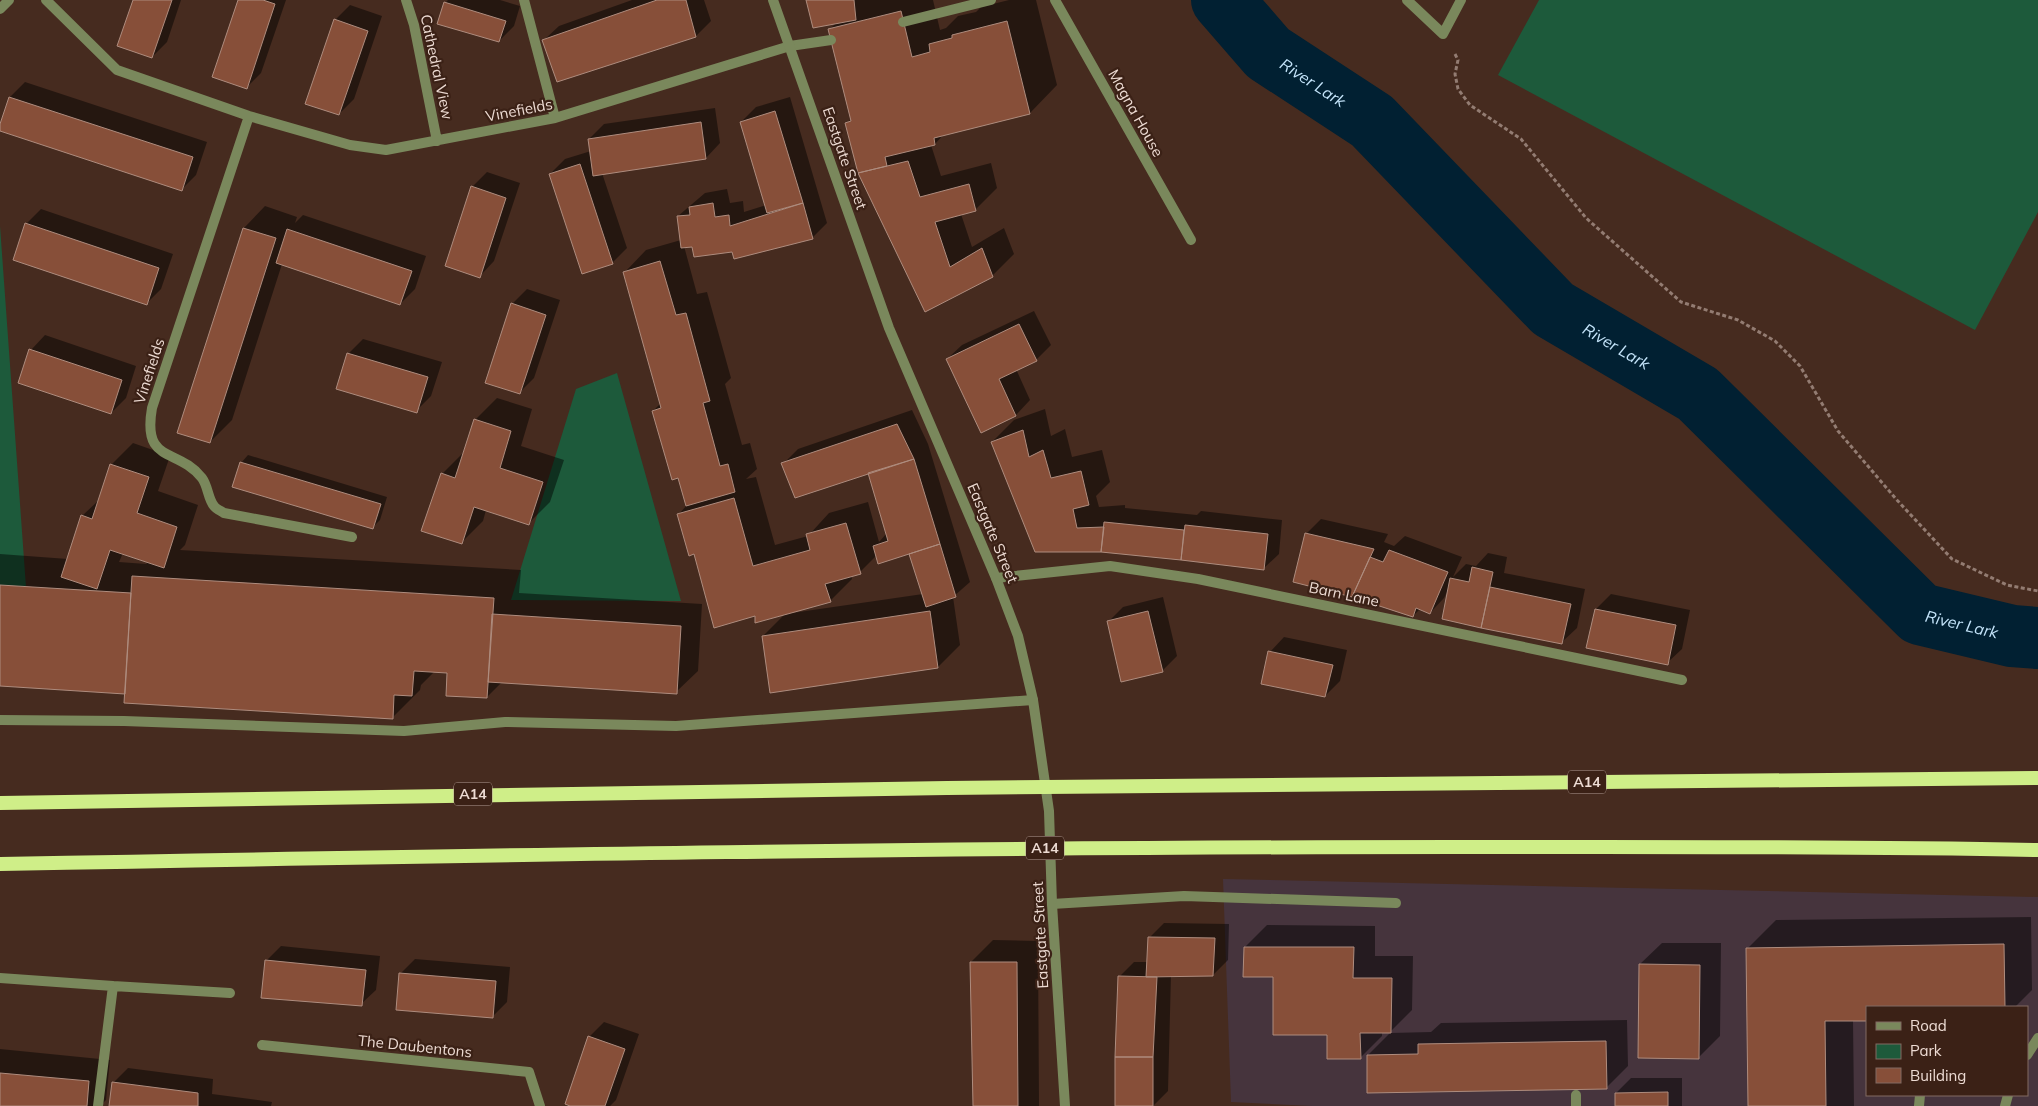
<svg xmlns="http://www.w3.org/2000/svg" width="2038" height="1106" font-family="Mulish,sans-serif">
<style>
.industrial{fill:#46343d;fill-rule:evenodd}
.green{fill:#1d5a3b}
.shadow{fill:#0007;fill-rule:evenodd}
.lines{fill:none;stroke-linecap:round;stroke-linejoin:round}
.river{stroke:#012032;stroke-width:62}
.building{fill:#874f39;stroke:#ae8c7e}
.path{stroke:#937c72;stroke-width:3;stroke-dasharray:4 2.5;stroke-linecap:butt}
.service{stroke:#7a885c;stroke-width:10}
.minor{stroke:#7a885c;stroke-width:10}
.tertiary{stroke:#7a885c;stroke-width:10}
.trunk{stroke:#cfee88;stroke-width:14}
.labels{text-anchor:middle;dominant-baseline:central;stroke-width:4.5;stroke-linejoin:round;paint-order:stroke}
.shield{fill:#3b2116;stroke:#b8a39a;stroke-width:1}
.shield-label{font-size:14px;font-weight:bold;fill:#eddbd3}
.street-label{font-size:15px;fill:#eddbd3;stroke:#3b2116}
.water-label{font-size:16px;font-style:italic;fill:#c4e4fa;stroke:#3b2116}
</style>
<rect width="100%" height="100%" fill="#462b1f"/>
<path class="industrial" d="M1223 879 2038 897V1106H1312L1231 1102ZM1867 1007H2027V1095H1867Z"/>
<path class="green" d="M1539 0H2038V212L1975 330 1498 75Z
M0 226 26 587 0 585Z
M617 373 681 601 511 600 576 389Z"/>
<path class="shadow" d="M135 0H181L167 42 152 57Z
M240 0H286L261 73 246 88Z
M448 0H500L520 6 514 26 499 41 445 3Z
M632 0H704L711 21 696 36 544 40 559 26Z
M807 0H933L940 30 946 28 958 16 976 12 981 7 1009 0H1036L1057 85 1030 113 944 134 935 144 931 145 941 176 991 163 997 188 975 210 961 214 972 247 1004 228 1014 254 992 276 926 311 859 173 847 123 852 118 830 29 837 22Z
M350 5 382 16 354 99 339 114 335 20Z
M25 82 207 142 196 175 181 190 0 130 10 97Z
M790 97 827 223 812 238 733 251 693 245 684 246 697 294 707 292 731 378 725 384 742 445 750 443 757 469 746 479 756 477 775 545 808 536 829 513 868 502 879 542 887 533 869 472 783 464 798 449 912 410 928 444 970 582 953 597 960 645 938 667 763 636 786 613 756 615 695 552 679 514 687 505 679 476 653 411 661 403 625 272 646 250 681 240 678 216 705 193 727 189 730 203 743 201 744 212 766 205 741 122 756 107ZM910 552 923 594 792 613 791 612 830 601 852 579 851 575 860 572 877 555Z
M715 108 720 143 706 158 602 173 627 248 612 263 550 174 565 159 591 151 589 139 604 124Z
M487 172 520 183 494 261 480 276 472 187Z
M265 206 297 217 295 223 303 215 426 256 415 289 400 304 282 264 232 420 210 442 244 228Z
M41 209 173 254 161 289 146 304 26 224Z
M527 289 560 300 534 378 519 393 512 304Z
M1034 311 1051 345 1036 360 1016 369 1030 400 1016 415 981 431 947 359 962 345Z
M45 335 136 366 126 398 111 413 31 350Z
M363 339 442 362 431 396 416 411 348 354Z
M497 398 532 409 521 446 564 460 550 502 528 524 486 510 483 521 461 543 442 474 464 452 475 420Z
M1045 409 1051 436 1065 429 1072 457 1102 450 1110 482 1096 496 1099 507 1125 505V508L1197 515 1201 511 1282 520 1279 554 1264 568 1101 551H1036L992 442 1014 420Z
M133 443 170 456 158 491 198 505 185 545 180 550 521 570 519 593 702 604 698 671 676 692 502 682 487 697 449 672 435 671 421 685 420 690 392 718 126 693 0 685V554L68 559 82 516 101 498 111 465ZM123 553 148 562 146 564 119 562Z
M248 455 387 497 380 520 373 527 241 463Z
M1321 519 1388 534 1384 542 1394 546 1405 536 1462 557 1453 577 1466 564 1476 566 1488 553 1507 557 1504 573 1585 589 1577 628 1562 642 1443 618 1448 590 1444 598 1430 613 1420 609 1413 616 1306 534Z
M1611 594 1690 610 1682 649 1667 663 1588 647 1596 609Z
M1163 597 1177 656 1162 671 1108 622 1123 607Z
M1284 637 1347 650 1340 681 1325 696 1270 652Z
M2031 917 2032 990 2015 1007H1867L1853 1020 1854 1106H1750L1748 948 1776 920Z
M1164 923 1229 924 1228 960 1213 975H1171L1168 1091 1153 1106H1117L1119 977 1134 962H1148L1149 938Z
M1267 925 1375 926V956H1413L1412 1010 1390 1032H1382V1036L1360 1058 1328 1034 1245 947Z
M993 940 1038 941 1039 1106H974L971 962Z
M1662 943H1721L1720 1036 1698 1058 1640 964Z
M281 946 380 956 376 990 361 1004 266 961Z
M415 959 510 967 507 1002 492 1017 400 974Z
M1627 1020 1628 1066 1606 1088 1368 1055 1390 1033 1431 1032 1441 1023Z
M604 1022 639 1034 616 1100 610 1106H574L589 1037Z
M0 1049 110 1060 106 1100 100 1106H0Z
M128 1068 213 1079 212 1094 272 1102 271 1106H110L113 1083Z
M1631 1078H1682V1106H1616V1093Z"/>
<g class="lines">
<path class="river" id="s1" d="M1222 0 1268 53 1372 121 1553 309 1698 394 1920 614 2012 636 2038 638"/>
</g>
<path class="building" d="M133 0H172L152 58 117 46Z
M238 0H263L275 4 247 89 212 77Z
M657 0H686L696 37 557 82 542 40Z
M806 0H854L856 20 813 28Z
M444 2 506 21 499 42 437 24Z
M901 11 912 57 930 52 929 44 952 38V35L1007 21 1030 114 934 138 935 145 885 157 887 166 858 173 845 123 851 121 828 29Z
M334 19 368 31 339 115 305 104Z
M9 97 193 157 182 191 0 131V124Z
M775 111 803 203 767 213 740 122Z
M701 122 706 159 593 176 588 139Z
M908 161 920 197 969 184 976 211 935 222 950 267 982 248 993 277 925 312 858 173Z
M580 164 613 264 582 274 549 174Z
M471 186 506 198 480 278 445 266Z
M713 203 715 217 729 215 730 226 803 203 813 239 734 259 732 252 694 257 692 247 681 248 677 216 690 215 689 207Z
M25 223 159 268 147 305 13 260Z
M243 228 276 238 210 443 177 433Z
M287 229 412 271 400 305 276 263Z
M660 261 676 315 686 313 710 401 703 403 720 466 728 464 735 492 686 506 678 478 672 480 652 411 661 408 623 272Z
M511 303 546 315 520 394 485 383Z
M1019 324 1037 361 999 379 1016 416 981 433 946 359Z
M29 349 122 380 111 414 18 383Z
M347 353 428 377 417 413 336 389Z
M474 419 511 431 500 468 543 482 529 525 474 507 462 544 421 531 441 473 455 478Z
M897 424 914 459 795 498 781 463Z
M1023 430 1029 457 1043 450 1051 478 1081 471 1089 505 1073 509 1077 528 1104 527 1101 552H1035L991 442Z
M914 459 940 544 878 564 873 546 888 541 868 473Z
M240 462 381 504 373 529 232 487Z
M110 464 149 477 137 513 177 527 164 568 110 550 97 589 61 577 81 515 92 519Z
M734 498 753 566 810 550 806 534 846 523 861 574 825 584 831 602 755 623V616L714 628 694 554 689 556 677 514Z
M1104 522 1184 530 1181 560 1101 552Z
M1185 525 1268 534 1264 570 1181 560Z
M1305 533 1374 549 1352 597 1293 582Z
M940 544 956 597 926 607 909 554Z
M1389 550 1448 572 1430 614 1416 608 1413 617 1352 597 1370 557 1383 562Z
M1472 567 1493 572 1481 628 1442 619 1450 578 1469 582Z
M132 576 494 598 487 698 446 696 447 673 414 671 412 696 394 695 393 719 124 703Z
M0 585 131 593 125 694 0 686Z
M1490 587 1571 604 1562 644 1481 628Z
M1595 609 1676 625 1668 665 1586 648Z
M930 611 938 668 770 693 762 636Z
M1148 611 1163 672 1121 682 1107 621Z
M492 614 681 626 677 694 488 682Z
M1268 651 1333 665 1325 697 1261 684Z
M1148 937 1215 938 1213 976 1146 977Z
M2004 944 2005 1007H1867V1021H1825L1826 1106H1748L1746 948Z
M1244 947H1354L1353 978H1392L1391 1033H1360L1361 1059H1327V1035H1273V977H1243Z
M265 960 366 970 362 1006 261 998Z
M970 962H1017L1018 1106H973Z
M1639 964 1700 965 1699 1059 1638 1058Z
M399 973 496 981 493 1018 396 1010Z
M1118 976 1157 977 1153 1057H1115Z
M588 1036 625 1049 605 1106H570L565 1104Z
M1606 1041 1607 1089 1367 1093V1055L1418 1054V1044Z
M1115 1057H1153V1106H1115Z
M0 1073 89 1081 87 1106H0Z
M112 1082 198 1093V1106H109Z
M1668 1092V1106H1615V1093Z"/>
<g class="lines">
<path class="path" d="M1455 54 1458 60 1455 74 1458 89 1470 105 1521 139 1586 218 1681 302 1738 320 1775 341 1800 366 1838 431 1896 499 1952 559 2007 585 2038 591"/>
<path class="service" d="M1055 0 1191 240
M1407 0 1443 34 1461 0
M0 9 9 0
M903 22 991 0
M790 46 831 40
M0 720 124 721 404 731 505 722 676 726 1033 700
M1052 904 1184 896 1396 903
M0 978 113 986
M2027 1055 2038 1038
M98 1106 113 986 230 993
M1576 1106V1095
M1919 1106 1920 1095
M2005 1106 2008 1095"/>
<path class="minor" d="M46 0 117 70 249 116 350 145 386 150 555 118 790 46
M406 0 414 25 437 141
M524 0 555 118
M249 116 152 408C142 465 178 447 202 478 208 486 208 499 214 506 216 509 221 511 224 513L352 537
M996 578 1110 566 1198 579 1682 680
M262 1045 529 1072 540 1106"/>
<path class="tertiary" d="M773 0 889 328 996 578 1018 636 1033 700 1049 811 1052 904 1065 1106"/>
<path class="trunk" d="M0 803 947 788 2038 778
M0 864C485 855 969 847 1454 847 1649 847 1843 846 2038 850"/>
</g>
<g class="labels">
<g class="shield">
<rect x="1568" y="770.5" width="38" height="23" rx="4"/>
<rect x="454" y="782.5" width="38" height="23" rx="4"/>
<rect x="1026" y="836.5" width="38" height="23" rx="4"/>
</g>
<g class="shield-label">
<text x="1587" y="782">A14</text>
<text x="473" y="794">A14</text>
<text x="1045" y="848">A14</text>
</g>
<g class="street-label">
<text transform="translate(437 67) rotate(78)">Cathedral View</text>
<text transform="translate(519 110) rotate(-11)">Vinefields</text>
<text transform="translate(1136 113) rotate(61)">Magna House</text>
<text transform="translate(845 158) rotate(71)">Eastgate Street</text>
<text transform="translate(149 371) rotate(-72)">Vinefields</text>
<text transform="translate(993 533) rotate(67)">Eastgate Street</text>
<text transform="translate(1344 594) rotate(12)">Barn Lane</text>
<text transform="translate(1040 935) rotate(-93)">Eastgate Street</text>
<text transform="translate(415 1046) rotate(6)">The Daubentons</text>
</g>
<g class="water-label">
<text stroke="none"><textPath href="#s1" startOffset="124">River Lark</textPath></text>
<text stroke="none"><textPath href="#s1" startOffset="529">River Lark</textPath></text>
<text stroke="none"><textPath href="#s1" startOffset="979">River Lark</textPath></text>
</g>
</g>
<rect x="1866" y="1006" width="162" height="90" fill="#3b2116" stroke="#826b62"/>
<rect x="1876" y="1022" width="25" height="8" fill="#7a885c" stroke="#826b62"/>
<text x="1910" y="1031" font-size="15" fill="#eddbd3">Road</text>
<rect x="1876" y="1044" width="25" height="15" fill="#1d5a3b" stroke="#826b62"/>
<text x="1910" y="1056" font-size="15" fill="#eddbd3">Park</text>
<rect x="1876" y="1068" width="25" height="15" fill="#874f39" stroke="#826b62"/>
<text x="1910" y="1081" font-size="15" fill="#eddbd3">Building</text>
</svg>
